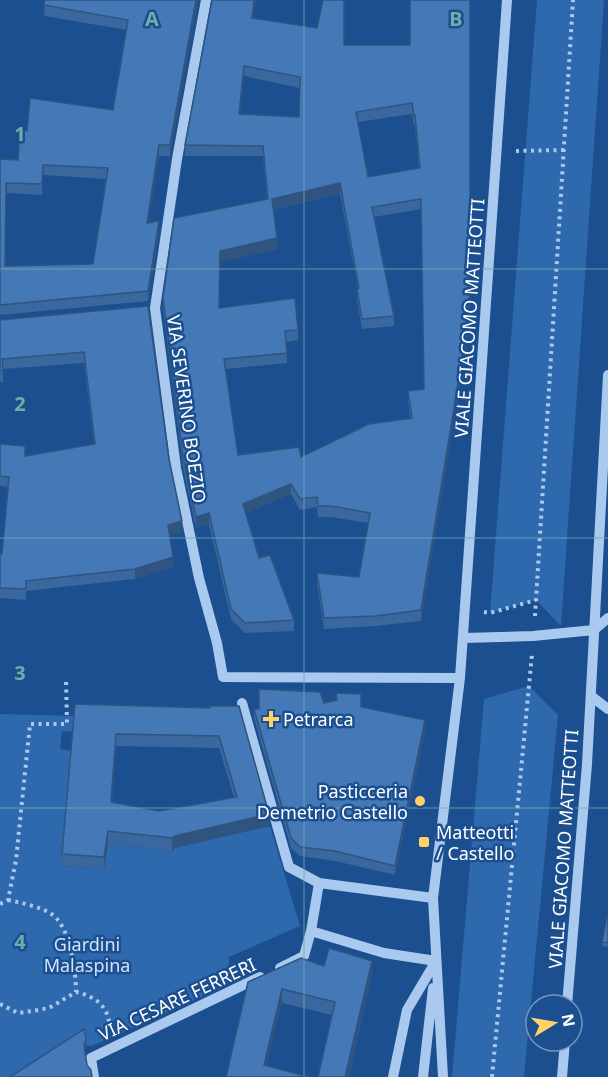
<svg xmlns="http://www.w3.org/2000/svg" width="608" height="1077" font-family="'Noto Sans',sans-serif">
<style>
.green{fill:#2e69ad}
.lines{fill:none;stroke-linecap:round;stroke-linejoin:round}
.path{stroke:#a9c9ee;stroke-width:4;stroke-dasharray:3 4.5;stroke-linecap:butt}
.minor{stroke:#a9c9ee;stroke-width:10}
.wall{fill:#3a679d;fill-rule:evenodd}
.shaded-wall{fill:#305480}
.building{fill:#4478b7;stroke:#305480;stroke-width:1.5;fill-rule:evenodd}
.grid{fill:none;stroke:#6fada8;stroke-width:1.5;stroke-opacity:0.55}
.poi-dot{fill:#ffd166;stroke:#1b4f8f;stroke-width:2}
.labels{text-anchor:middle;dominant-baseline:central;stroke-width:5;stroke-linejoin:round;paint-order:stroke}
.street-label{font-size:18px;fill:#fff;stroke:#1b4f8f}
.poi-label{font-size:18px;fill:#fff;stroke:#1b4f8f;text-anchor:start}
.park-label{font-size:18px;fill:#cfe3fa;stroke:#1b4f8f}
.grid-label{font-size:20px;text-anchor:middle;font-weight:bold;fill:#6fada8;stroke:#1b4f8f;stroke-width:5;stroke-linejoin:round;paint-order:stroke}
</style>
<rect width="100%" height="100%" fill="#1b4f8f"/>
<path class="green" d="M537 0H604L561 626 536 600 490 613Z
M529 686 558 715 524 1077H452L484 699Z
M0 714 75 716 73 732 62 731 60 749 72 751 62 866 104 869 108 843 172 851 175 848 270 826 300 926 229 957 228 985 92 1046 84 1045 31 1077H0Z"/>
<g class="lines">
<path class="path" d="M516 151 564 150
M484 612 490 613 536 600
M535 616 573 0
M8 900C19 902 40 907 50 913 70 924 76 971 76 992
M0 904 8 900 16 860 30 724H67L66 679
M0 1004 18 1013 32 1011 49 1008 76 992C97 997 109 1007 110 1029
M492 1077 532 654"/>
<path class="minor" d="M206 0 177 159 155 308 176 468 199 578 217 643 223 677 460 678
M463 638 533 636 594 630 608 618
M591 696 608 709
M242 703 289 867 319 883
M433 898 319 883 311 931 384 953 436 961
M280 968 304 956 311 931
M567 1005 587 764 608 375
M94 1077 91 1058 260 977
M393 1077 407 1010 436 961
M423 1077 433 988
M443 1077 433 898 460 678 507 0
M562 1077 565 1041"/>
</g>
<path class="wall" d="M45 0H198L170 156H159L148 223 159 231 148 301 0 315V159L18 160 27 131 113 110 127 30 44 16ZM43 175 106 179 93 264 5 266 6 193 42 195Z
M253 18 344 45H410L470 298 468 332 421 621 376 626 324 629 317 584V573L359 577 368 523 331 517H318L317 507 300 510 291 494 246 513 259 558 294 620V631L245 633 231 619 209 524 196 528 183 467 163 308V298L267 200 263 156H185V145ZM244 76 300 88 299 117 240 114ZM412 114 414 126H415L419 168 368 177 358 122ZM340 194 358 289 357 290V300L362 329 394 326V316L374 217 421 209 424 389 408 391V401L410 418 301 457 238 455 226 369 287 363 286 342 298 340V330L219 308 220 262 277 249 274 209Z
M148 306 169 459 182 532 169 535 173 567 135 579 26 591V600L0 598V554H2L8 487 0 486V444L25 456 94 444 84 363 3 369V382H0V320Z
M336 693 361 707 425 730 395 875 335 861 300 856 291 848 254 718V709L324 703 336 700Z
M75 704 210 708 269 826 175 848 172 851 108 843 104 869 62 866V854ZM116 746 219 748 234 797 159 811 112 802Z
M608 916V947L602 946V942Z
M324 966 372 975 349 1077H318L332 1015 282 1003 226 1077 248 982Z"/>
<path class="shaded-wall" d="M196 0H198L170 156V145Z
M254 0H256L252 28V18Z
M470 0V298L468 332 421 621V610Z
M244 66V76L239 124V114Z
M159 145V156L147 234V223Z
M43 165V175L42 195V184Z
M340 183V194L272 209V199Z
M159 221V231L148 301V291Z
M277 238V249L220 262V251Z
M291 484V494L243 514V504Z
M209 513V524L196 528V517Z
M182 521V532L168 535V525Z
M173 557V567L135 579V569Z
M425 720V730L395 875V866Z
M116 734V746L111 814V802Z
M269 814V826L175 848 172 851V838L175 836Z
M108 831V843L104 869V857Z
M372 961V975L349 1077H345Z
M282 989V1003L264 1077V1065Z
M86 1039V1053L84 1059V1045Z"/>
<path class="building" d="M45 0H196L170 145H159L147 223 159 221 148 291 0 305V159L18 160 20 130 27 131 30 98 113 110 128 20 44 5ZM43 165 108 168 93 264 5 266 6 183 42 184Z
M212 0H254L252 18 317 28 323 0H344V45H410V0H470V288L468 322 421 610 376 616 324 618 317 573 359 577 370 513 331 506H318L317 497 300 499 291 484 243 504 259 558 270 555 294 620 245 623 231 609 209 513 196 517 183 456 163 298 174 218 268 199 263 146 185 145ZM244 66 300 77 299 117 239 114ZM412 103 414 116 415 115 420 168 368 177 356 112ZM340 183 359 288 357 290 362 319 394 316 372 207 421 199 424 389 408 391 412 418 369 424 301 457 299 447 238 455 224 359 287 353 285 331 298 330 295 298 219 308 220 251 277 238 272 199Z
M148 306 169 459 182 521 168 525 173 557 135 569 26 581V589L0 588V554H2L9 477 0 476V444L25 446V456L95 444 84 352 2 359 3 371H0V320Z
M259 689 320 692 324 703 337 700 336 693 361 694V707L425 720 395 866 335 851 300 847 291 838 254 709H259Z
M75 704 210 708V706H239L269 814 175 836 172 838 108 831 104 857 62 854ZM116 734 219 736 237 797 159 811 111 802Z
M607 916H608V943L602 942Z
M329 948 372 961 345 1077H318L335 1002 282 989 264 1065 308 1077H226L248 982 301 958 324 966Z
M84 1029 86 1039 84 1045 87 1065 91 1070 92 1077H10Z"/>
<path class="grid" d="M304 0V1077M0 269H608M0 538H608M0 808H608"/>
<g class="poi-dot">
<path d="M268 710h6v6h6v6h-6v6h-6v-6h-6v-6h6z"/>
<circle cx="420" cy="801" r="6"/>
<rect x="418" y="836" width="12" height="12" rx="3"/>
</g>
<g class="labels">
<g class="street-label">
<text transform="translate(469 318) rotate(-86)">VIALE GIACOMO MATTEOTTI</text>
<text transform="translate(187 409) rotate(82)">VIA SEVERINO BOEZIO</text>
<text transform="translate(563 849) rotate(-86)">VIALE GIACOMO MATTEOTTI</text>
<text transform="translate(177 999) rotate(-25)">VIA CESARE FERRERI</text>
</g>
<g class="poi-label">
<text x="283" y="719">Petrarca</text>
<text x="408" y="791" text-anchor="end">Pasticceria<tspan x="408" dy="21">Demetrio Castello</tspan></text>
<text x="436" y="832">Matteotti<tspan x="436" dy="21">/ Castello</tspan></text>
</g>
<g class="park-label">
<text x="87" y="944">Giardini<tspan x="87" dy="21">Malaspina</tspan></text>
</g>
</g>
<g class="grid-label">
<text x="152" y="26">A</text>
<text x="456" y="26">B</text>
<text x="20" y="141">1</text>
<text x="20" y="411">2</text>
<text x="20" y="680">3</text>
<text x="20" y="949">4</text>
</g>
<g transform="translate(554 1023) rotate(79)"><circle r="28" fill="#1b4f8f" stroke="#7695bc" stroke-width="1.5"/>
<path d="M0-4.5L10 22L0 15L-10 22Z" fill="#ffd166"/>
<text y="-9" font-size="16" font-weight="bold" text-anchor="middle" fill="#ffffff">N</text>
</g>
</svg>
